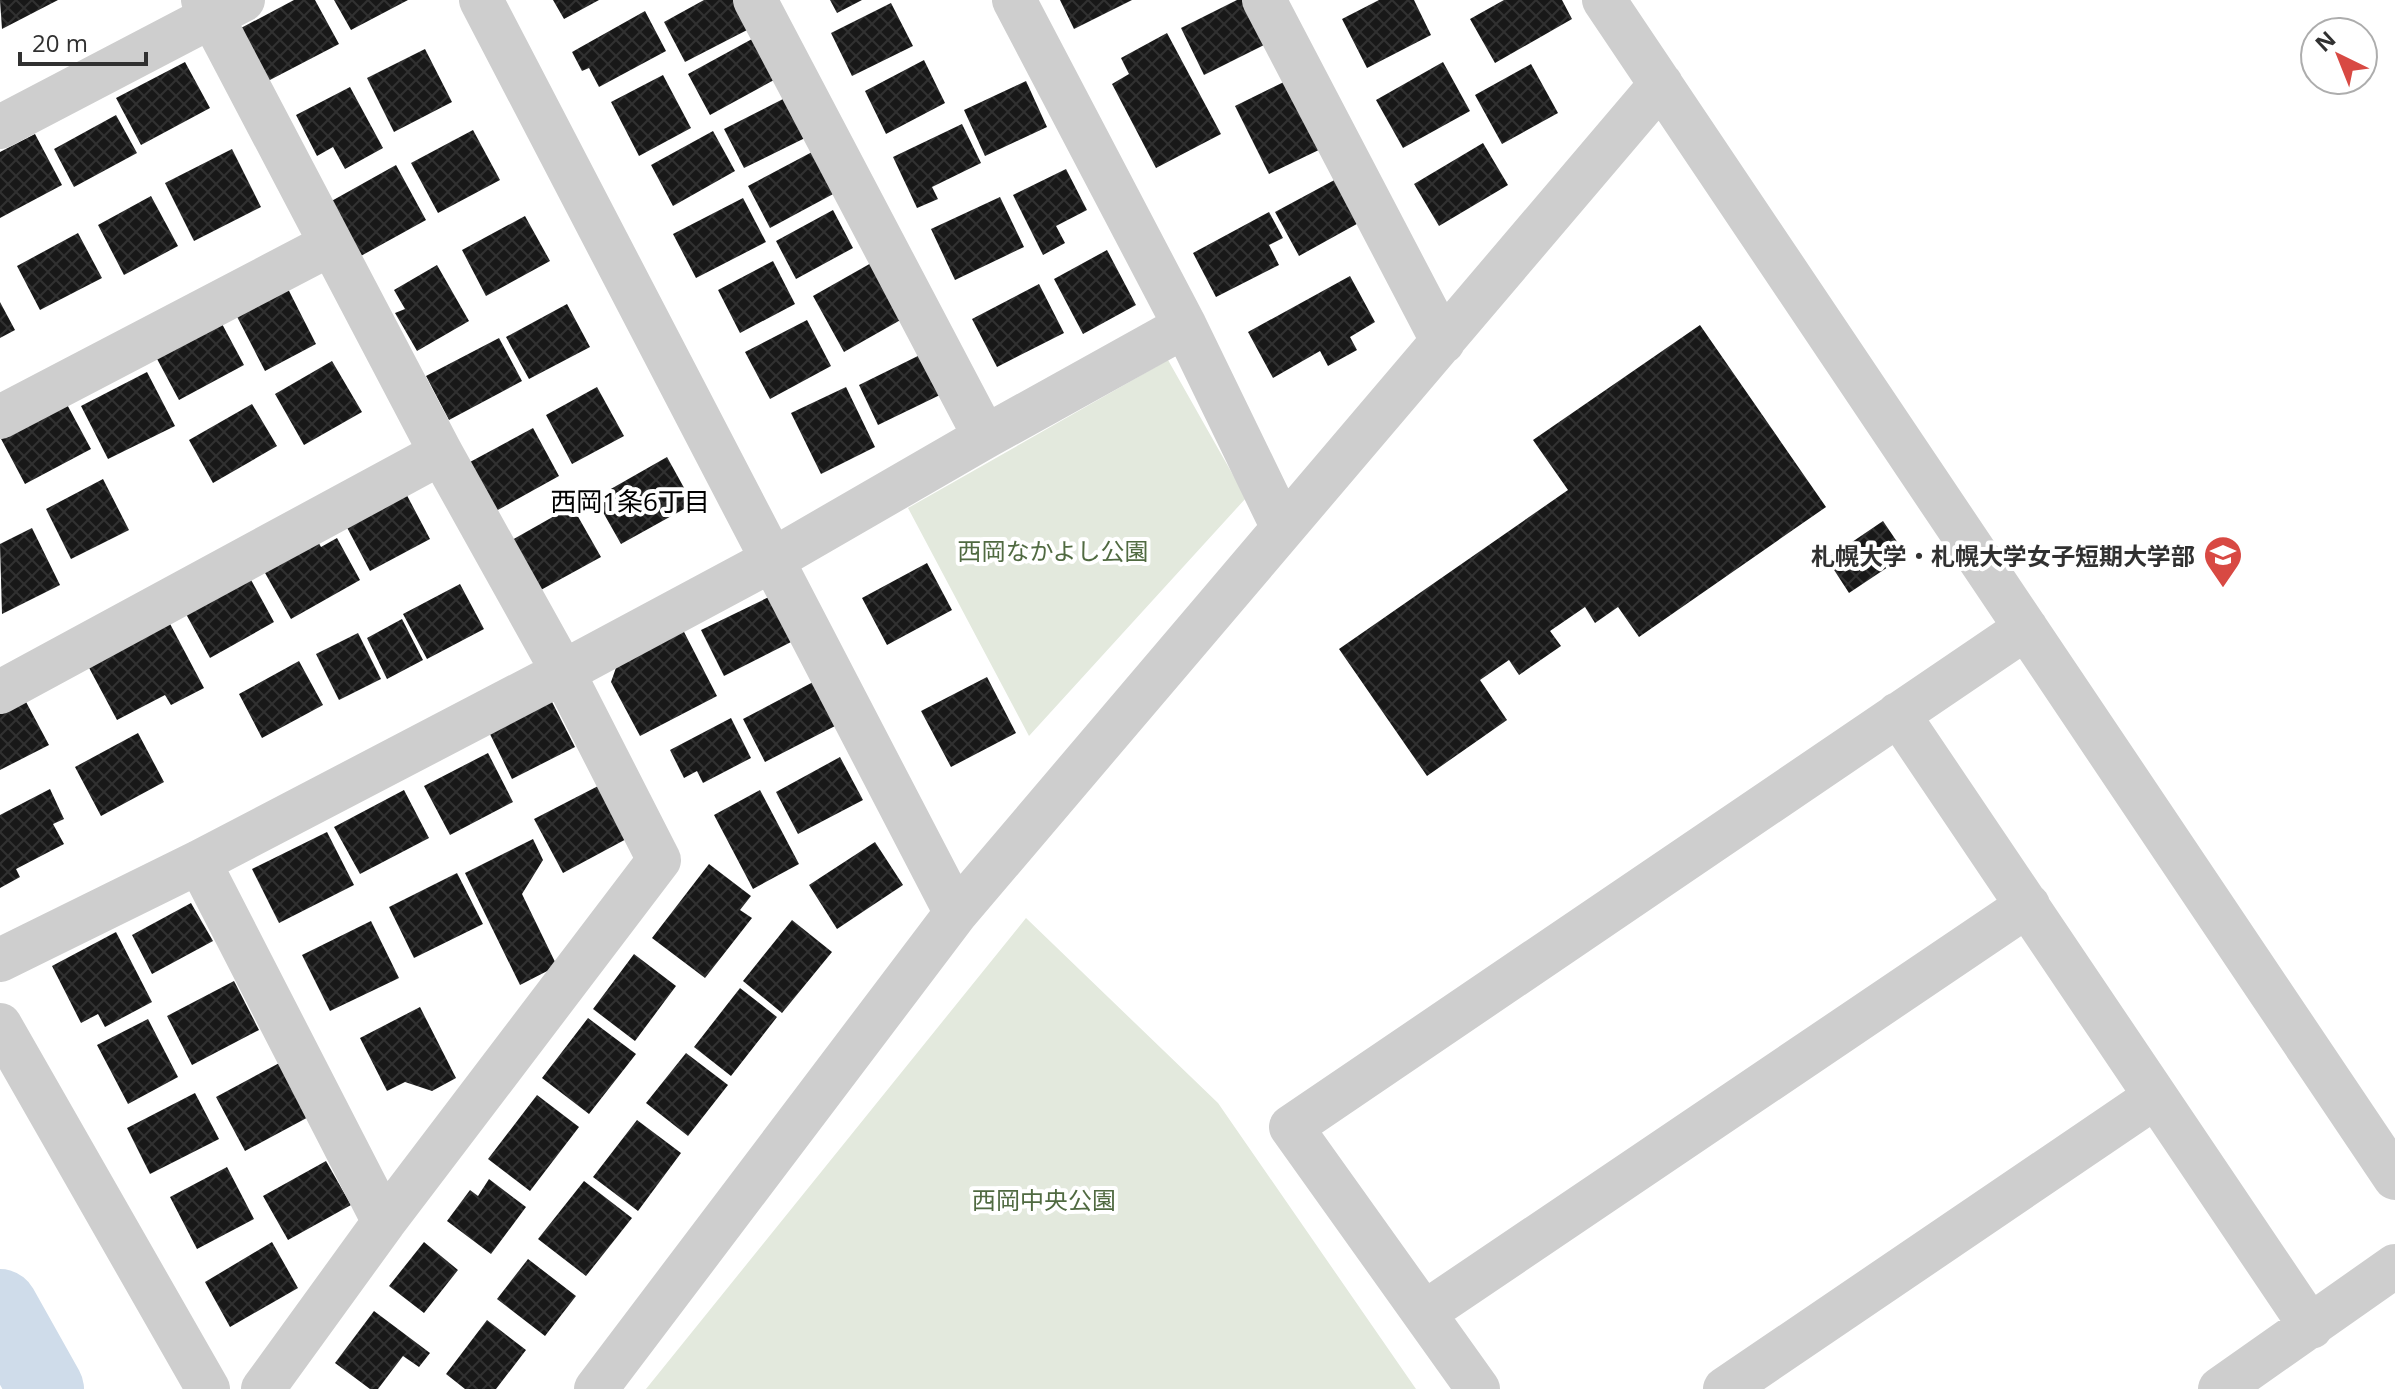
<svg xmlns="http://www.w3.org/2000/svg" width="2395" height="1389" font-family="'Open Sans','Noto Sans JP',sans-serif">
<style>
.park{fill:#e3e9dd}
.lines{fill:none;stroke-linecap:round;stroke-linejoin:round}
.river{stroke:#cfdcea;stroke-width:76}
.building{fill:url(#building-cross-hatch)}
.minor{stroke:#cecece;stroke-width:44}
.labels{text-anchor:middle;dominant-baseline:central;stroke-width:8;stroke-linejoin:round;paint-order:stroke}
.park-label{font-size:24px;fill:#506a41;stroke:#fff}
.poi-label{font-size:24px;font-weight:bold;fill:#313131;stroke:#fff;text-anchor:end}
.neighbourhood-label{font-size:26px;fill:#000;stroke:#fff}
</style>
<defs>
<pattern id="building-cross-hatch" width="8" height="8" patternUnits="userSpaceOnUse" patternTransform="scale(2)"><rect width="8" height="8" fill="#181818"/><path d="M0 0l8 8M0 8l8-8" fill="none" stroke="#313131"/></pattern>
</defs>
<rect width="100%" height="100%" fill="#fff"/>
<path class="park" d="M1168 360 1246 498 1029 736 908 508Z
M1026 918 1218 1103 1416 1389H646Z"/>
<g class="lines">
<path class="river" d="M0 1307 46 1389"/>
</g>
<path class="building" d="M0 0H58L2 29Z
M294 0H315L339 44 268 81 241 28Z
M334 0H408L351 30Z
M553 0H599L564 19Z
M704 0H734L749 29 685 62 664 22Z
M830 0H862L837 13Z
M1060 0H1132L1074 29Z
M1237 0H1254L1274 40 1204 75 1181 28Z
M1379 0H1414L1431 35 1367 68 1342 19Z
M1504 0H1562L1572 19 1495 63 1470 19Z
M891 3 913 46 852 76 831 33Z
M645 11 666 51 599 87 589 68 582 71 572 52Z
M1167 33 1221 134 1156 168 1112 84 1129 74 1121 58Z
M752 39 774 80 710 115 688 74Z
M425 49 452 102 394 132 367 78Z
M924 60 945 103 886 134 865 91Z
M185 62 210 108 141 145 116 98Z
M1443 62 1470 111 1403 148 1376 100Z
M1531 64 1558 113 1502 144 1475 95Z
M663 75 691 128 639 156 611 102Z
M1292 78 1325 147 1269 174 1235 106Z
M1026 81 1047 127 985 156 964 110Z
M350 87 383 148 345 169 333 147 317 156 296 115Z
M785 98 805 138 744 168 724 129Z
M116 115 137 153 74 187 54 149Z
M962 124 981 163 932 187 938 199 917 208 893 157Z
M473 130 500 180 438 213 411 163Z
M713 131 735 171 673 206 651 165Z
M35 134 62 185 0 218V152Z
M1483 143 1508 185 1439 226 1414 184Z
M232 149 261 207 194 241 165 183Z
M812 152 835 193 770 228 748 186Z
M396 165 426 220 359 257 328 203Z
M1066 169 1087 210 1056 226 1065 243 1043 255 1013 195Z
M1340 177 1364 220 1299 256 1275 212Z
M151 196 178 246 124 275 98 225Z
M1000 197 1024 247 955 280 931 229Z
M743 198 766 242 696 278 673 234Z
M833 210 853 248 796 279 776 241Z
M1269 212 1283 238 1269 245 1279 265 1216 297 1193 253Z
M525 216 550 261 486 296 462 250Z
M78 233 102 278 40 310 17 266Z
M1107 250 1136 305 1083 334 1054 279Z
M773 261 795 304 740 333 718 290Z
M873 262 904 318 844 352 813 296Z
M437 265 469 321 417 351 395 313 405 309 394 290Z
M1350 276 1375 322 1350 337 1357 350 1328 366 1320 351 1273 378 1248 332Z
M284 281 316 344 265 371 232 307Z
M1039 284 1064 333 997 367 972 319Z
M0 302 15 330 0 338Z
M567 304 590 347 529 379 506 337Z
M807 320 831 366 770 399 745 352Z
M221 322 244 365 179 400 156 357Z
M1700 325 1826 507 1639 637 1618 607 1595 623 1585 607 1550 631 1561 646 1519 675 1509 660 1480 680 1507 720 1427 776 1339 649 1568 490 1533 440Z
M499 338 522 381 449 420 426 376Z
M924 353 944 393 878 425 859 385Z
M332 361 362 412 304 445 275 394Z
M147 372 175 426 108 459 81 406Z
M597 387 624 436 572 464 546 415Z
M846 387 875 447 821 474 791 413Z
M63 397 91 449 25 484 0 437Z
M252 404 277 446 213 483 189 440Z
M533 428 559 476 496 511 470 462Z
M667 457 693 504 621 544 595 498Z
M103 479 129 530 71 559 46 509Z
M402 486 430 539 370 571 342 518Z
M572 506 601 557 539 591 512 540Z
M1883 521 1906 555 1849 593 1827 559Z
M32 528 60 585 2 614 0 544Z
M314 534 321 547 337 538 360 580 291 619 260 564Z
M927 563 952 610 887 645 862 598Z
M250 578 274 622 210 658 186 614Z
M460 584 484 629 427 659 403 614Z
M771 596 793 641 724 676 701 630Z
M402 619 423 660 387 679 367 638Z
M168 620 204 688 171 705 165 695 117 720 87 664Z
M682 628 717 696 640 736 611 682 618 662Z
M358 633 381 679 339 700 316 654Z
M299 661 323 705 262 738 239 694Z
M987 677 1016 733 951 767 921 711Z
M815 681 837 725 765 762 743 719Z
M550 698 575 747 512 779 488 730Z
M25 700 49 745 0 770V713Z
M731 718 751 758 703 783 697 771 684 778 670 750Z
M138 733 164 782 101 816 75 767Z
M488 753 513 802 450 835 424 786Z
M840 757 863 800 798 834 776 792Z
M602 784 630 837 563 873 534 819Z
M50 789 64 819 53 824 64 844 16 869 20 877 0 888V815Z
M404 790 429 838 360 874 334 827Z
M760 790 799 864 753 889 714 815Z
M327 832 354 885 279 923 252 869Z
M533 839 543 860 522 894 557 966 520 985 465 873Z
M875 842 903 885 837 929 809 885Z
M709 864 751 896 740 910 752 918 705 978 652 938Z
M457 873 483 924 414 958 389 907Z
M191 903 213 941 152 974 132 935Z
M792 920 832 952 782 1013 743 981Z
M371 921 399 978 330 1011 302 955Z
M116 932 152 1002 105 1027 98 1014 81 1023 52 966Z
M634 954 676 986 635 1041 593 1009Z
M234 981 259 1030 192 1065 167 1016Z
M740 988 777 1017 731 1076 694 1047Z
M420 1007 456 1078 432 1091 405 1082 387 1091 360 1038Z
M588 1018 636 1054 589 1114 542 1078Z
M148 1019 178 1077 128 1104 97 1045Z
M686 1053 728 1085 688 1136 646 1103Z
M285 1060 314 1114 245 1151 216 1097Z
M195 1093 219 1139 150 1174 127 1128Z
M537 1095 579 1127 530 1191 488 1159Z
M637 1120 681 1153 638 1211 593 1177Z
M326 1161 351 1205 288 1240 263 1196Z
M227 1167 254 1219 197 1249 170 1197Z
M489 1179 526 1207 491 1254 447 1221 470 1190 478 1196Z
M584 1181 632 1218 586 1276 538 1239Z
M272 1242 298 1288 230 1327 205 1282Z
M424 1242 458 1270 424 1313 389 1286Z
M528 1259 576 1296 545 1336 497 1299Z
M374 1311 430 1353 419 1367 403 1356 378 1389H370L335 1363Z
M487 1320 526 1350 496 1389H465L446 1374Z"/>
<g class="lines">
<path class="minor" d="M203 0 441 453 563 672 659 860 384 1222 263 1389
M481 0 956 913
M755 0 985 437
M1014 0 1185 326 1283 528
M1264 0 1443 342
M1604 0 2395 1178
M0 127 243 0
M0 417 331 244
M0 692 441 453
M1898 714 2311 1327
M199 862 384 1222
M0 960 199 862 563 672 774 559 985 437 1185 326
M0 1025 208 1389
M1424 1313 2028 905
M596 1389 956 913 1661 84
M1478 1389 1291 1127 2026 628
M1725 1389 2155 1097
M2220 1389 2395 1266"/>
</g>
<defs>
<g id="university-pin" transform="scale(2)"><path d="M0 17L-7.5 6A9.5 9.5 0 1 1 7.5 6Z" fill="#d84943" stroke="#fff"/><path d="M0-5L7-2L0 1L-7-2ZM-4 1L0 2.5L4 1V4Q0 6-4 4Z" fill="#fff"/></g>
</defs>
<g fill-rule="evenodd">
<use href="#university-pin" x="2223" y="555"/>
</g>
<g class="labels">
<g class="park-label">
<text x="1053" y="550">西岡なかよし公園</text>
<text x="1044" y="1199">西岡中央公園</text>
</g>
<g class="poi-label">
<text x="2195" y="555">札幌大学・札幌大学女子短期大学部</text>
</g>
<g class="neighbourhood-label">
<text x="630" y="501">西岡1条6丁目</text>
</g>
</g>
<g transform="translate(2339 56) rotate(317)"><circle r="38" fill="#ffffff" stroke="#adadad" stroke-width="2"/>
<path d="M0-6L14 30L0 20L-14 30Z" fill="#d84943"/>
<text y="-12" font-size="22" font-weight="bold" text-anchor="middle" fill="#313131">N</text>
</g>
<path d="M20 52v12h126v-12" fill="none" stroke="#313131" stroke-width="4"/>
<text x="32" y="52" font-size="24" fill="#313131" stroke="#ffffff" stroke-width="6" paint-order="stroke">20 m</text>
</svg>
